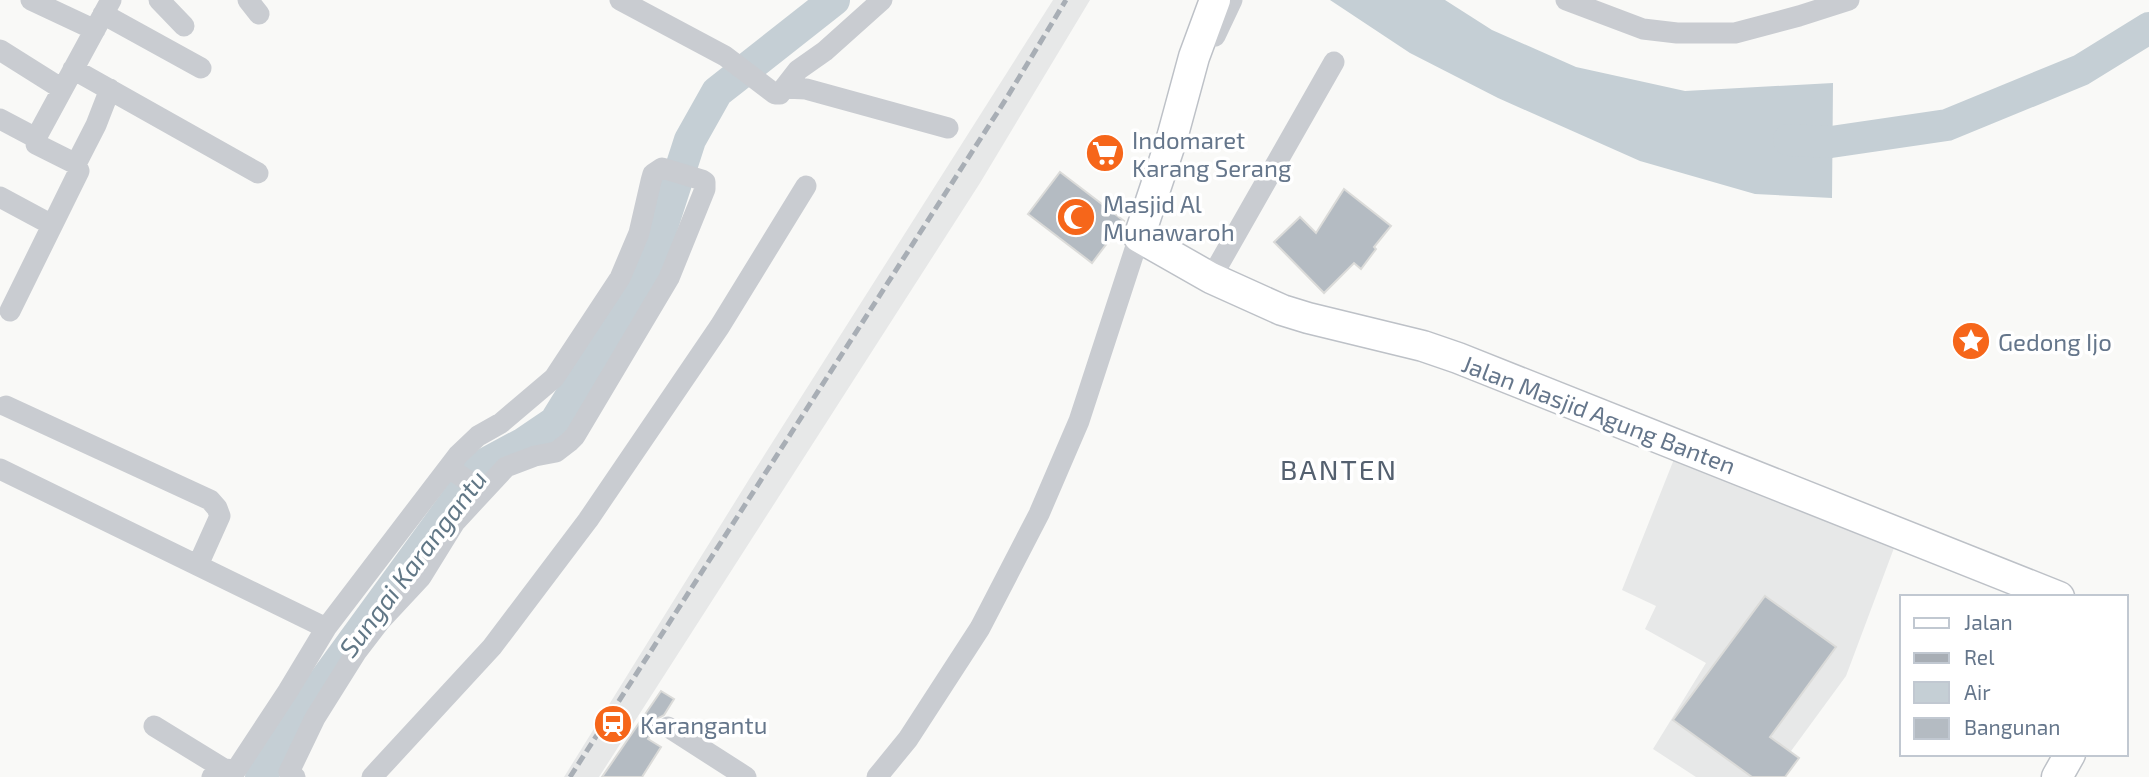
<svg xmlns="http://www.w3.org/2000/svg" width="2149" height="777" font-family="'Exo 2',sans-serif">
<style>
.built{fill:#e7e8e8}
.water{fill:#c5cfd5}
.lines{fill:none;stroke-linecap:round;stroke-linejoin:round}
.river{stroke:#c5cfd5;stroke-width:32}
.building{fill:#b4bbc2;stroke:#dbdbd9;stroke-width:2}
.secondary-casing{stroke:#bdc1c7;stroke-width:33}
.street{stroke:#c9ccd1;stroke-width:21}
.secondary{stroke:#fff;stroke-width:30}
.rail{stroke:#a8aeb5;stroke-width:5;stroke-dasharray:10 5;stroke-linecap:butt}
.labels{text-anchor:middle;dominant-baseline:central;stroke-width:7;stroke-linejoin:round;paint-order:stroke}
.poi-label{font-size:24px;fill:#65768b;stroke:#fff;text-anchor:start}
.street-label{font-size:24px;fill:#65768b;stroke:#fff}
.water-label{font-size:26px;font-style:italic;fill:#617786;stroke:#fff}
.quarter-label{font-size:28px;letter-spacing:2px;fill:#54606f;stroke:#fff}
</style>
<rect width="100%" height="100%" fill="#f9f9f7"/>
<path class="built" d="M1053 0H1090L980 183 599 777H564L753 473Z
M1684 434 1903 524 1846 676 1772 777H1696L1653 749 1706 663 1645 629 1656 606 1622 590Z"/>
<path class="water" d="M1330 0H1445L1492 30 1576 67 1685 91 1833 83 1832 198 1755 194 1640 161 1498 98 1410 53Z"/>
<g class="lines">
<path class="river" d="M1789 140 1831 142 1947 125 2081 70 2149 28
M261 777 285 735 481 466 524 443 555 422 647 273 690 140 717 92 834 0"/>
</g>
<path class="building" d="M1060 172 1124 221 1092 263 1028 214Z
M1344 189 1391 226 1374 247 1376 249 1361 269 1354 263 1324 293 1274 242 1300 217 1316 233Z
M1765 596 1836 647 1770 737 1799 758 1785 777H1752L1673 720Z
M661 691 674 699 664 715 657 719 655 728 648 739 661 747 642 777H602Z"/>
<g class="lines">
<g class="secondary-casing">
<path id="secondary" d="M1215 0 1194 57 1172 138 1139 237 1211 278 1282 310 1308 318 1423 346 1458 358 2059 597
M2057 777 2070 754"/>
</g>
<path class="street" d="M31 0 95 30
M159 0 184 26
M248 0 259 14
M620 0 725 56 775 94H780L784 88 806 89 948 128
M1566 0 1643 29 1677 33H1735L1799 16 1849 0
M103 14 201 68
M1215 36 1232 0
M0 50 62 89
M73 69 258 173
M784 88 798 70 825 51 882 0
M0 119 36 138
M76 164 96 125 110 89
M0 197 52 225
M1211 278 1334 62
M10 311 79 171 76 164 36 144V138L111 0
M6 406 210 500 217 508 220 516 198 565
M449 468 483 491
M0 469 326 628
M154 726 224 769
M668 727 746 777
M212 777 224 769 236 770 288 691 326 628 458 455 478 436 501 423 554 378 620 278 639 233 651 181 653 174 662 168 702 180 705 182V189L669 278 575 436 569 442 556 452 535 456 506 467 455 522 421 577 380 621 357 651 315 718 289 772 295 777
M372 777 492 647 588 520 720 326 806 186
M877 777 908 739 980 628 1039 514 1079 421 1139 237"/>
<use href="#secondary" class="secondary"/>
<path class="rail" d="M570 777 1006 99 1066 0"/>
</g>
<defs>
<g id="supermarket-disc" transform="scale(2.0125)"><circle r="9.5" fill="#f6661a" stroke="#fff"/><path d="M-6-5.5h2.5l.6 2H6L4.5 2H-2.5L-4.4-4H-6ZM-1.5 3.2a1.3 1.3 0 1 0 .1 0ZM3 3.2a1.3 1.3 0 1 0 .1 0Z" fill="#fff"/></g>
<g id="mosque-disc" transform="scale(2.0125)"><circle r="9.5" fill="#f6661a" stroke="#fff"/><path d="M3.5-4.9A6 6 0 1 0 3.5 4.9A5 5 0 1 1 3.5-4.9Z" fill="#fff"/></g>
<g id="sight-disc" transform="scale(2.0125)"><circle r="9.5" fill="#f6661a" stroke="#fff"/><path d="M0-6L1.8-2.2L6-1.7L2.9 1.2L3.7 5.4L0 3.3L-3.7 5.4L-2.9 1.2L-6-1.7L-1.8-2.2Z" fill="#fff"/></g>
<g id="station-disc" transform="scale(2.0125)"><circle r="9.5" fill="#f6661a" stroke="#fff"/><path d="M-3-6H3Q5-6 5-4V2Q5 4 3 4L4.5 6H3L1.5 4h-3L-3 6H-4.5L-3 4Q-5 4-5 2V-4Q-5-6-3-6ZM-3.5-4v3h7v-3ZM-3.5 1v1.5H-2V1ZM2 1v1.5H3.5V1Z" fill="#fff"/></g>
</defs>
<g fill-rule="evenodd">
<use href="#supermarket-disc" x="1105" y="153"/>
<use href="#mosque-disc" x="1076" y="217"/>
<use href="#sight-disc" x="1971" y="341"/>
<use href="#station-disc" x="613" y="724"/>
</g>
<g class="labels">
<g class="poi-label">
<text x="1132" y="139">Indomaret<tspan x="1132" dy="28">Karang Serang</tspan></text>
<text x="1103" y="203">Masjid Al<tspan x="1103" dy="28">Munawaroh</tspan></text>
<text x="1998" y="341">Gedong Ijo</text>
<text x="640" y="724">Karangantu</text>
</g>
<g class="street-label">
<text transform="translate(1599 414) rotate(21)">Jalan Masjid Agung Banten</text>
</g>
<g class="water-label">
<text transform="translate(412 563) rotate(-53)">Sungai Karangantu</text>
</g>
<g class="quarter-label">
<text x="1339" y="469">BANTEN</text>
</g>
</g>
<rect x="1900" y="595" width="228" height="161" fill="#ffffff" stroke="#c1c8d1" stroke-width="2"/>
<rect x="1914" y="618" width="35" height="10" fill="#ffffff" stroke="#c1c8d1" stroke-width="2"/>
<text x="1964" y="630" font-size="21" fill="#65768b">Jalan</text>
<rect x="1914" y="653" width="35" height="10" fill="#a8aeb5" stroke="#c1c8d1" stroke-width="2"/>
<text x="1964" y="665" font-size="21" fill="#65768b">Rel</text>
<rect x="1914" y="682" width="35" height="21" fill="#c5cfd5" stroke="#c1c8d1" stroke-width="2"/>
<text x="1964" y="700" font-size="21" fill="#65768b">Air</text>
<rect x="1914" y="718" width="35" height="21" fill="#b4bbc2" stroke="#c1c8d1" stroke-width="2"/>
<text x="1964" y="735" font-size="21" fill="#65768b">Bangunan</text>
</svg>
